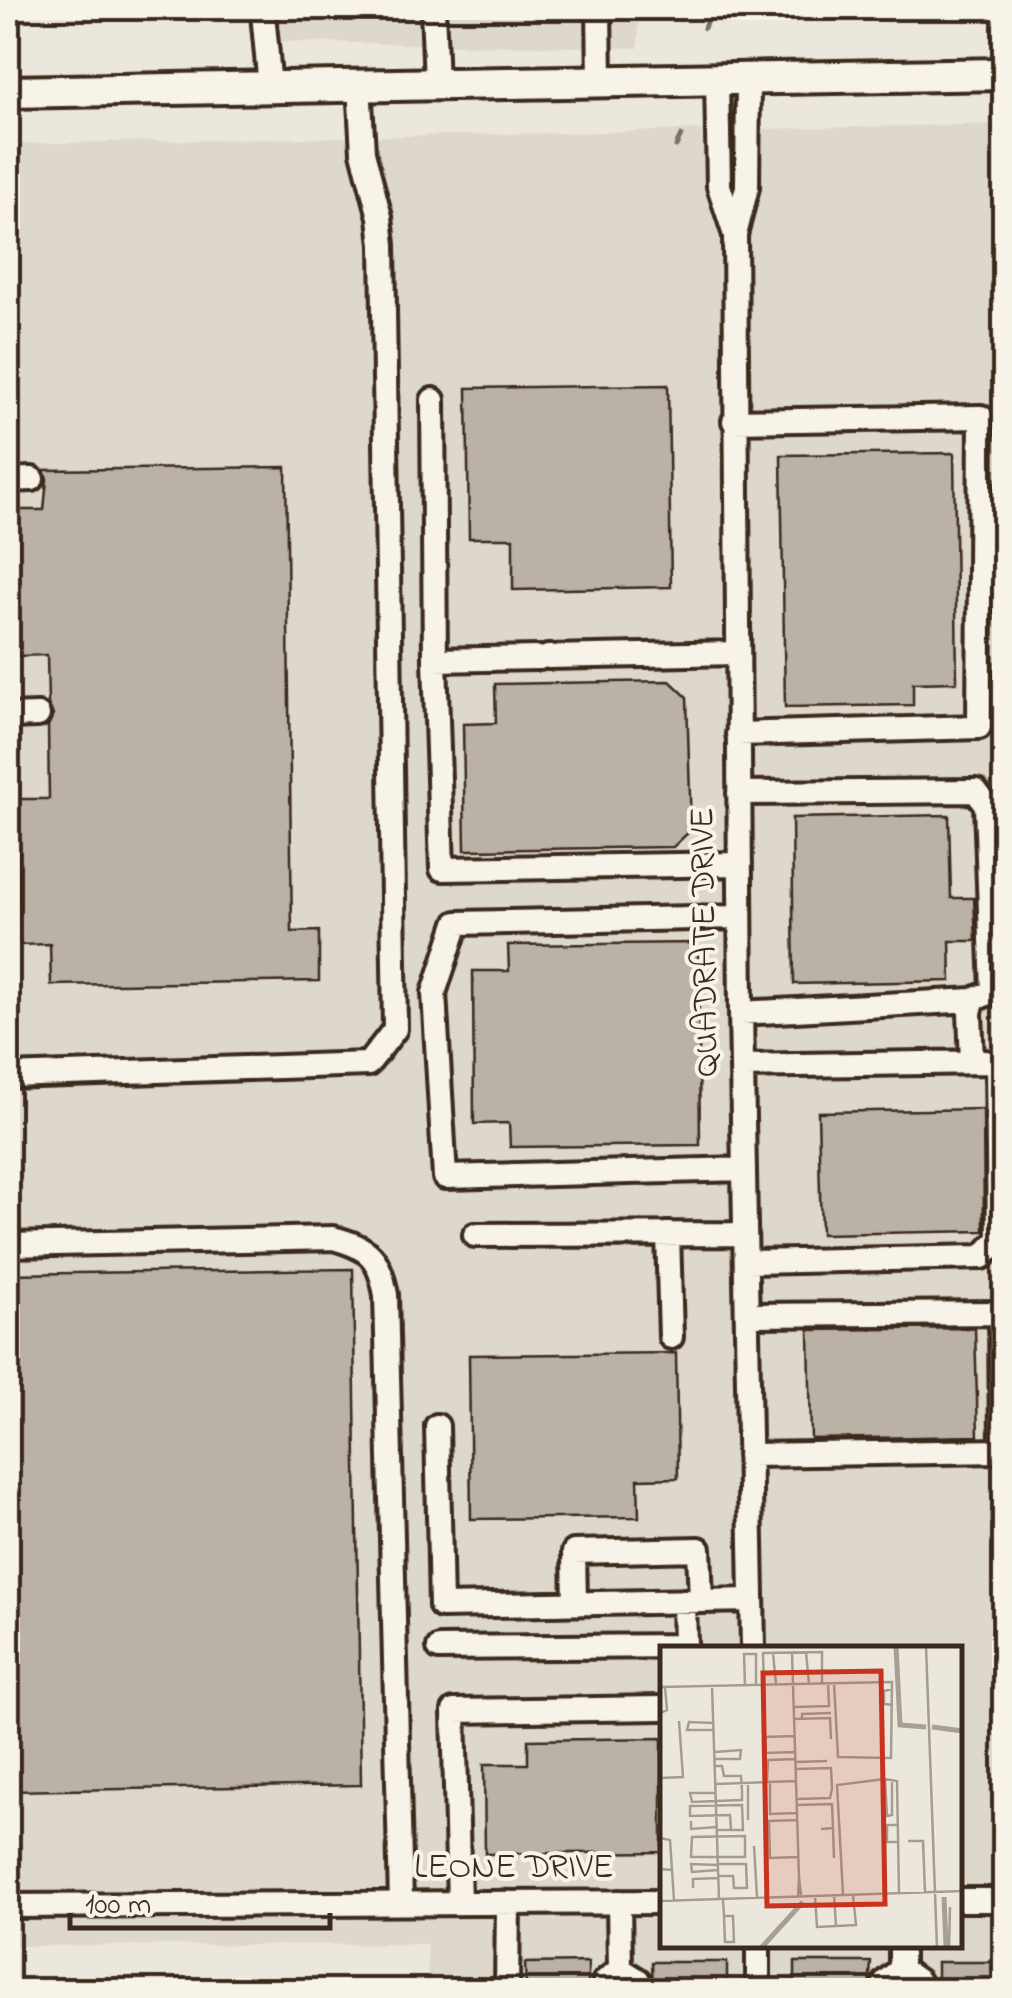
<svg xmlns="http://www.w3.org/2000/svg" width="1012" height="1998" font-family="'Indie Flower',sans-serif">
<style>
.built{fill:#ddd7cc;fill-rule:evenodd}
.lines{fill:none;stroke-linecap:round;stroke-linejoin:round}
.stream{stroke:#7c7064;stroke-width:5}
.building{fill:#bab2a7;stroke:#3b2a1e;stroke-width:2.5}
.minor-casing{stroke:#3b2a1e;stroke-width:30}
.major-casing{stroke:#3b2a1e;stroke-width:38}
.minor{stroke:#f7f3e8;stroke-width:22}
.major{stroke:#f7f3e8;stroke-width:30}
.labels{text-anchor:middle;dominant-baseline:central;stroke-width:8;stroke-linejoin:round;paint-order:stroke}
.street-label{font-size:35px;fill:#3b2a1e;stroke:#f7f3e8}
.inset-river{fill:none;stroke:#a89f93;stroke-width:5}
.inset-road{fill:none;stroke:#a59b90;stroke-width:2.5}
.view{fill:#c8321e;fill-opacity:0.15;stroke:#c8321e;stroke-width:5}
.inset-edge{fill:none;stroke:#3b2a1e;stroke-width:5}
</style>
<rect width="100%" height="100%" fill="#ece7dc"/>
<filter id="ink" filterUnits="userSpaceOnUse"><feTurbulence type="fractalNoise" baseFrequency=".01" numOctaves="2"/><feDisplacementMap in="SourceGraphic" scale="20" xChannelSelector="R" yChannelSelector="G"/><feConvolveMatrix kernelMatrix="1 2 1 2 8 2 1 2 1" color-interpolation-filters="sRGB"/></filter>
<g filter="url(#ink)">
<path class="built" d="M246 8H639L638 48 250 41Z
M1004 124V1990H428L427 1944 8 1946V144ZM662 1648H960V1946H662Z"/>
<g class="lines">
<path class="stream" d="M704 28 711 8
M676 146 681 136"/>
</g>
<path class="building" d="M668 385 671 587 513 590V538H469L467 388Z
M954 453 957 682 913 683V705L785 707 781 455Z
M286 467 292 932 319 931V981L51 985 50 944 20 945 18 799H49L48 726 53 715 48 704 47 655 16 656 14 569H8V551L14 550V510H44L47 479 44 470Z
M670 681 687 697 691 830 673 847 465 850 463 724 496 723 495 684Z
M949 815 951 898H974L976 941H950L951 981 794 984 792 818Z
M698 943 700 1145 510 1147 509 1123 474 1124 473 971H509L508 945Z
M983 1109 984 1231 821 1234 818 1112Z
M353 1269 361 1785 8 1791V1274Z
M975 1328 978 1436 811 1439 809 1330Z
M676 1353 678 1478 638 1479 639 1517 471 1519 469 1355Z
M662 1738V1852L485 1854 484 1764H528V1740Z
M588 1962V1990H526L525 1963Z
M652 1962H727V1990H653Z
M795 1962H871L869 1990H795Z
M937 1962H995V1990H937Z"/>
<g class="lines">
<g class="minor-casing">
<path id="minor" d="M258 8 263 13 270 87
M433 8 436 84
M599 8 600 81
M717 79 719 186 735 235 747 187 748 79
M735 235 741 1013 753 1648
M433 400 435 660
M734 421 981 417 979 727 738 734
M8 480 32 479
M548 657 737 653
M539 658 435 660 442 869 740 864
M8 716 38 715
M739 793 976 791 986 805 993 991 973 1000 970 1013 972 1062
M740 917 457 923 434 993 445 1177 744 1169
M741 1013 973 1000
M742 1066 986 1062
M8 1076 368 1064 395 1029 383 245 380 217 363 152 359 85
M668 1234 671 1337
M475 1235 745 1234
M8 1245 333 1238C370 1248 379 1257 386 1295L401 1903
M746 1262 982 1257 999 1239 997 1062
M747 1315 1001 1313 1002 1451 749 1455
M437 1426 441 1606 752 1600
M575 1603 574 1552 699 1549 701 1601
M439 1648 685 1646 684 1601
M960 1900H1004
M619 1902 620 1969 638 1980V1990
M459 1903 454 1711 662 1708
M8 1906 662 1902
M758 1946V1990
M901 1946V1969L918 1981V1990
M507 1990 508 1903
M604 1990 605 1981 620 1969
M884 1990 885 1982 901 1969"/>
</g>
<g class="major-casing">
<path id="major" d="M8 92 1004 74"/>
</g>
<use href="#minor" class="minor"/>
<use href="#major" class="major"/>
</g>
</g>
<g class="labels">
<g class="street-label">
<text transform="translate(706 942) rotate(-91)">QUADRATE DRIVE</text>
<text x="514" y="1868">LEONE DRIVE</text>
</g>
</g>
<g transform="translate(660 1646)">
<rect width="302" height="302" fill="#ece7dc"/>
<path class="inset-river" d="M236 0 240 79 266 81M272 81 303 85M284 251 286 300M101 302 143 256"/>
<path class="inset-road" d="M266 0 277 302M132 6 139 232M146 6 149 38M113 7 116 38M85 39 84 8H96V39M104 39 103 7 162 6V37M52 40 59 253M0 41 231 36H232L231 112 178 111 174 37M233 43 224 45V58L233 59M134 61 169 60 168 37M0 67 7 64 5 41M134 73 170 72 171 93M142 73V68L171 67M54 77 29 76 27 84H54M135 90 105 91 106 107 135 106M55 106 81 104 80 113H55M136 116 167 115M55 120H62L64 130H81L82 144V154L56 155M136 123 171 122 172 143 170 152 137 153M0 132 23 131 19 75M225 133 227 170 232 169V134M107 136 108 114 136 113M110 136V168L137 167M56 138 136 135M56 147H30L32 156 56 155M137 159 172 158 173 182 161 183M88 174V137M138 174 109 175 110 212 139 211M31 175V183L57 181M239 179H227V196H239M173 182 174 212M57 184H83L82 159 30 160V170L70 169 71 183M85 190V211H31L32 191ZM0 192 10 194 12 224M248 195H263L265 246M94 200 97 251M58 218H86L87 242H74L73 230H58M58 219 31 218 32 226 58 224M0 223 12 224 14 254M33 242V233L58 232M183 248 177 139 225 133 237 135 239 247M174 249 176 280M155 250 157 281 196 279 193 249M138 251 139 232 141 249M63 254 64 270 65 296H74L73 270H64M0 255 303 245M289 302 290 261"/>
<path class="view" d="M221 25 225 258 107 260 103 27Z"/>
<rect width="302" height="302" class="inset-edge"/>
</g>
<rect width="1012" height="1998" fill="none" stroke="#f7f3e8" stroke-width="40"/>
<rect x="20" y="20" width="972" height="1958" fill="none" stroke="#3b2a1e" stroke-width="4" filter="url(#ink)"/>
<path d="M70 1913v15h260v-15" fill="none" stroke="#3b2a1e" stroke-width="5"/>
<text x="85" y="1913" font-size="30" fill="#3b2a1e" stroke="#f7f3e8" stroke-width="8" paint-order="stroke">100 m</text>
</svg>
